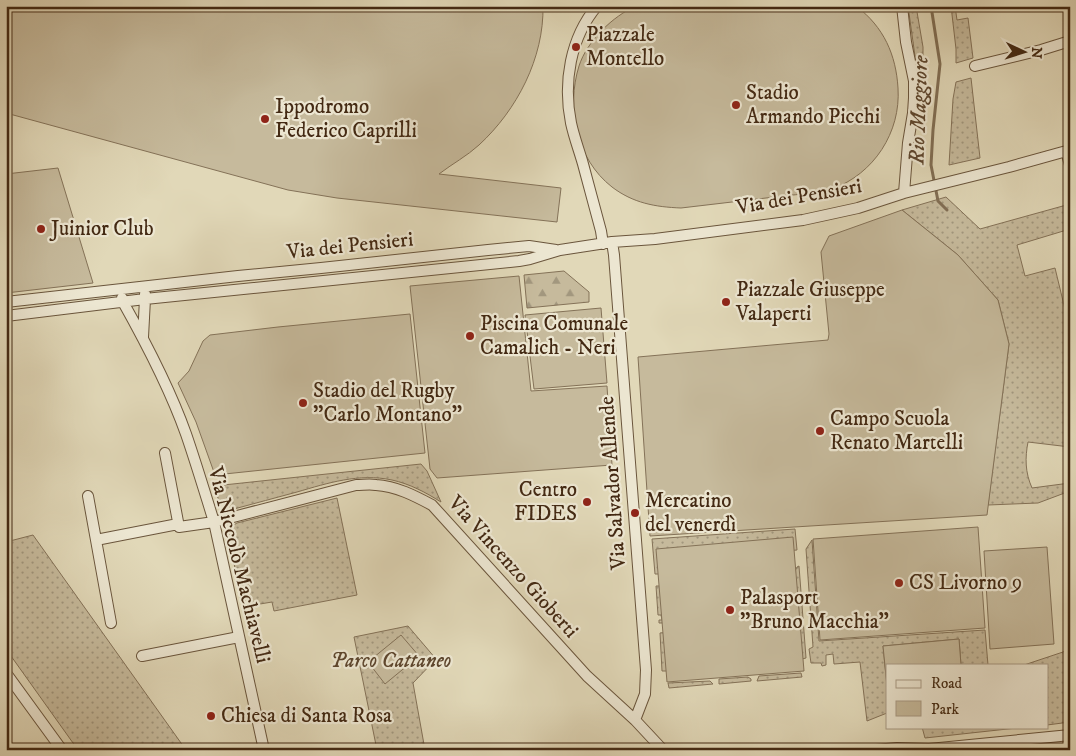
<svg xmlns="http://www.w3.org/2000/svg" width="1076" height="756" font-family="'IM FELL DW Pica',serif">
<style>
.green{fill:url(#green-dots);stroke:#847258}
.forest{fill:url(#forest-firs);stroke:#847258}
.pitch{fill:#c6ba9c;stroke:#847258}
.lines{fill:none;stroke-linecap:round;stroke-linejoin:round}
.stream{stroke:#816e54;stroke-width:3}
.minor-casing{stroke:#6a553c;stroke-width:12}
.minor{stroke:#ece6d1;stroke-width:10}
.poi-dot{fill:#8f2418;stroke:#ece6d1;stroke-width:2}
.labels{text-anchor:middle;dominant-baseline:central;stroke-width:4.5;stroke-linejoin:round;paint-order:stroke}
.poi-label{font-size:21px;fill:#432913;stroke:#ece6d1;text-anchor:start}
.street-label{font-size:21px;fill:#432913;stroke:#ece6d1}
.park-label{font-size:21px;font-style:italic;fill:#5d462e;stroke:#ece6d1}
.water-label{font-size:22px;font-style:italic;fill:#5d462e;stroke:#ece6d1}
</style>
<defs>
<pattern id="green-dots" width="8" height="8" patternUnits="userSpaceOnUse" patternTransform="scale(1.25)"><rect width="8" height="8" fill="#c6ba9c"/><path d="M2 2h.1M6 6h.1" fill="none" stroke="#a2977e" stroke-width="1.8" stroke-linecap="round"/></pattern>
<pattern id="forest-firs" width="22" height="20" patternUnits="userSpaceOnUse" patternTransform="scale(1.25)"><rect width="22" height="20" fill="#c6ba9c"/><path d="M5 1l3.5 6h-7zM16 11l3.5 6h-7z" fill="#a2977e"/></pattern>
</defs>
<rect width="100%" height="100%" fill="#e1d8b8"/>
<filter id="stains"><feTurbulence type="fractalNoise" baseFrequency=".004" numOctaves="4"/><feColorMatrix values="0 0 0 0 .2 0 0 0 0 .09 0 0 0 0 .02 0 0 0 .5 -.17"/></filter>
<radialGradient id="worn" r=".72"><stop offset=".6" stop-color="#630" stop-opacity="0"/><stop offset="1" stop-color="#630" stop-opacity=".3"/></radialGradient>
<path class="green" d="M908 6H916L923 47V84L919 85Z
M951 6H955L957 20 968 18 973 58 956 63V49Z
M971 78 980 158 949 165 953 99 956 82Z
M946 197 980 229 1070 204V229L1017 245 1025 276 1055 268 1070 330V447L1028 442C1025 458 1025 472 1032 488L1070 483V491L1038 503 988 505 1009 344 998 300 958 255 902 210Z
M421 464 427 471 441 502C425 492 410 484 392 480 359 473 328 483 297 492 276 498 255 503 234 509 219 509 218 498 214 486Z
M337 498 357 595 274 611 272 602 242 607 228 530 232 526 237 523Z
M795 529 797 550 786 551 664 574H655L652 539Z
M33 535 186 750H78L6 649V542Z
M812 540 819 641 985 630 988 665H961L959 639 883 646 887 686V713L867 721 860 662 834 664 833 654 826 655V665L822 666 821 663H811L809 649 813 647 806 549Z
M799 566 806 658 802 659 795 571 797 567Z
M656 586H663L667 623H659V620H662L661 615H658Z
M408 626 436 659 413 683 425 750H377L354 637Z
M668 632 671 671H662L660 633Z
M1067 648 1070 650V722L1047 725V665H1024L1063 652Z
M801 673 802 677 757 681 759 676Z
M748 677 751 679V681L719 684V679Z
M710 681 713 684 669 688 668 683Z
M922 727H1026L925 738Z"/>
<path class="forest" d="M564 271 589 292V302L527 308 524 275Z"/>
<path class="pitch" d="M6 6H543C544 58 517 110 479 145 467 156 452 164 439 174L561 188 557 222 337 198 288 190 6 113Z
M636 6H856C884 27 896 55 898 88 901 132 874 174 832 189 817 194 799 194 783 196 749 200 715 204 681 208 655 207 633 203 612 187 576 159 566 108 579 66 587 41 613 16 636 6Z
M58 168 93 283 6 293V174Z
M902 210 958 255 998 300 1009 344 987 515 650 536 638 357 828 340 829 334 821 252 829 236Z
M519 276 531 391 607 386 612 465 437 478 430 469 410 286Z
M601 308 607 383 534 389 525 315Z
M410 314 425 453 215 475 196 422 178 383 189 371 203 341 210 335 278 327Z
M978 527 985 628 820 640 813 539Z
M793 537 804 671 667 682 656 549Z
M1047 547 1054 644 990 649 984 551Z
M401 635 419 656 385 684 368 662Z
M959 639 961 665H887V686L883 646Z"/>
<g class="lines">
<path class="stream" d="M931 6 940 64 933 130 931 165 938 201 947 210"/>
<g class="minor-casing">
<path id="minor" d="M597 6C570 38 563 83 571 123 574 137 579 150 583 164 589 186 595 209 601 231L603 244
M902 6 906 42 914 81V98L913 113 908 143 904 193
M975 66 1041 50 1070 41
M1066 151 1070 165
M612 242 614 255 646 670 645 694 635 720
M122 298 123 302C146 343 170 389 186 434 196 463 205 493 214 522L264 750
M6 302 238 276 321 268 488 250 529 246 556 250
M6 316 145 299 519 261 530 259 560 250 612 242 655 239 803 220 858 208 904 193 1009 167 1070 150
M143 337 145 299V294
M165 453 179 527 214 522 356 485C363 485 370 484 376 485 396 486 415 496 432 505L587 676 635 720 663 750
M88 496 96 540 178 524
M96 540 111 623
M142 656 239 637
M6 673 62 750
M876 750 897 748 929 749 1070 735"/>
</g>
<use href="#minor" class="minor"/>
</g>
<g class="poi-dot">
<circle cx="576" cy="47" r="5"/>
<circle cx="736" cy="105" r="5"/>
<circle cx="265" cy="119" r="5"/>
<circle cx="41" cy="229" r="5"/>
<circle cx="726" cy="302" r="5"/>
<circle cx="470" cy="336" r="5"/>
<circle cx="303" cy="403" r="5"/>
<circle cx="820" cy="431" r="5"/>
<circle cx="587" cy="502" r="5"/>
<circle cx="635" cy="513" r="5"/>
<circle cx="899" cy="583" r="5"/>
<circle cx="730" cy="610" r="5"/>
<circle cx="211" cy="716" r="5"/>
</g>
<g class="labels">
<g class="poi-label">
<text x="586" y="35">Piazzale<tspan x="586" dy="24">Montello</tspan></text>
<text x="746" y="93">Stadio<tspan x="746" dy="24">Armando Picchi</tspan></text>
<text x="275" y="107">Ippodromo<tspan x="275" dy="24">Federico Caprilli</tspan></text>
<text x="51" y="229">Juinior Club</text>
<text x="736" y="290">Piazzale Giuseppe<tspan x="736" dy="24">Valaperti</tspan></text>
<text x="480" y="324">Piscina Comunale<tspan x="480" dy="24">Camalich - Neri</tspan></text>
<text x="313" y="391">Stadio del Rugby<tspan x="313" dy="24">"Carlo Montano"</tspan></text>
<text x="830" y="419">Campo Scuola<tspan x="830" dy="24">Renato Martelli</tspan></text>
<text x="577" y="490" text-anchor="end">Centro<tspan x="577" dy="24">FIDES</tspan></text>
<text x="645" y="501">Mercatino<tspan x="645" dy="24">del venerdì</tspan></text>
<text x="909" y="583">CS Livorno 9</text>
<text x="740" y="598">Palasport<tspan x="740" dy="24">"Bruno Macchia"</tspan></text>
<text x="221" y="716">Chiesa di Santa Rosa</text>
</g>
<g class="street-label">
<text transform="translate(799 197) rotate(-10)">Via dei Pensieri</text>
<text transform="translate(350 246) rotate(-6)">Via dei Pensieri</text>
<text transform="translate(613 483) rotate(-94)">Via Salvador Allende</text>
<text transform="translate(239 565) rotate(76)">Via Niccolò Machiavelli</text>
<text transform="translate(513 567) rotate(48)">Via Vincenzo Gioberti</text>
</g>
<g class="park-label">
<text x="391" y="661">Parco Cattaneo</text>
</g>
<g class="water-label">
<text transform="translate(919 110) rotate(-88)">Rio Maggiore</text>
</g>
</g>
<rect width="1076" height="756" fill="none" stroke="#e1d8b8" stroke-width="25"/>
<rect x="8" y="8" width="1061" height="741" fill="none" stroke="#432913" stroke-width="2.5"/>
<rect x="12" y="12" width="1051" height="731" fill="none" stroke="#432913"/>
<rect x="886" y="664" width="162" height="65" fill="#ece6d1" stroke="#a89a85"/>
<rect x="896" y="680" width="25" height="8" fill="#ece6d1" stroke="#a89a85"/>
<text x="931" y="688" font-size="15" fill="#432913">Road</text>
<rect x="896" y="701" width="25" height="15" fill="#c6ba9c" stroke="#a89a85"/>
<text x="931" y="714" font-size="15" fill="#432913">Park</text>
<g transform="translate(1024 52) rotate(94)" stroke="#ece6d1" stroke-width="4" paint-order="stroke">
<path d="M0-4L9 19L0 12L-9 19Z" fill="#432913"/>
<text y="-8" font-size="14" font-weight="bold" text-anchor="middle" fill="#432913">N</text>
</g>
<rect width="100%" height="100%" filter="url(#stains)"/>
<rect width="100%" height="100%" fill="url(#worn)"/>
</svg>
